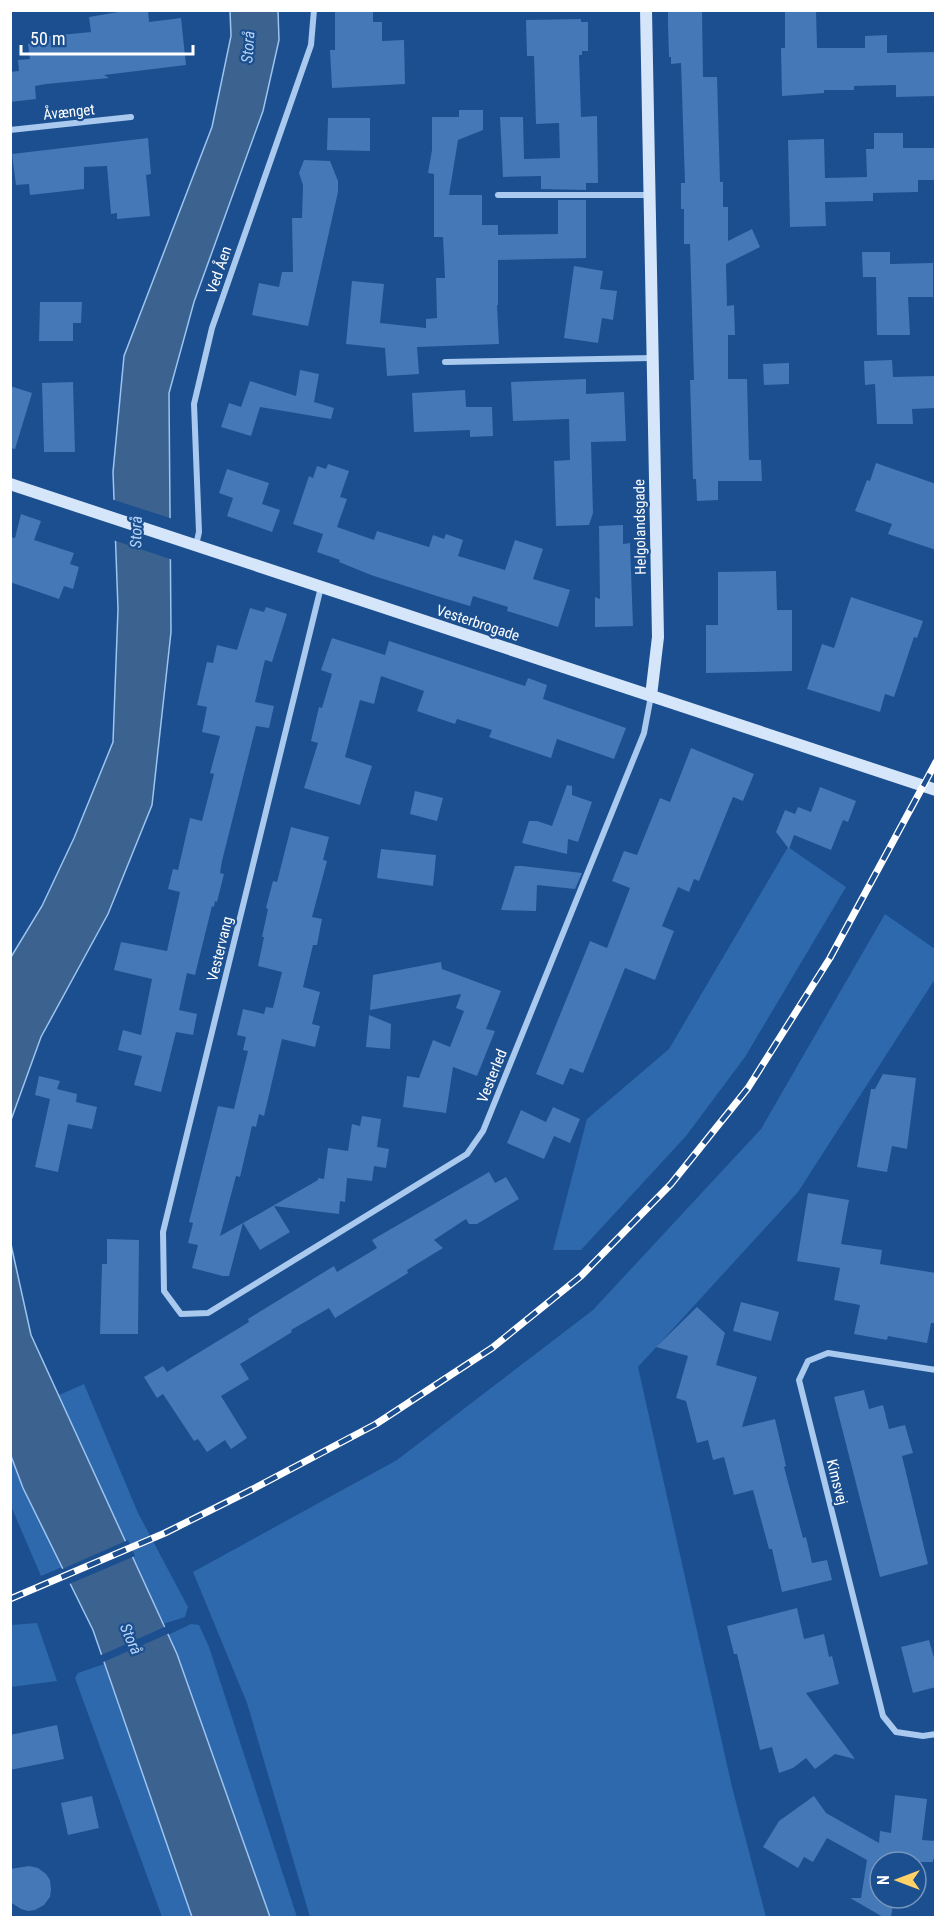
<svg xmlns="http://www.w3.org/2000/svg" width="946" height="1928" font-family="'Roboto Condensed',sans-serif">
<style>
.green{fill:#2e69ad}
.water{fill:#3c6290;stroke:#9cc4f0;stroke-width:1.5}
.pier{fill:#1b4f8f}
.building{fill:#4478b7}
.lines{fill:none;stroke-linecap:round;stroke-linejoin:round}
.street{stroke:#a9c9ee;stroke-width:6}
.secondary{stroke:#d6e6fa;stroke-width:12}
.rail-casing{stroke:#fff;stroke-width:7}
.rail{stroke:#1b4f8f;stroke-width:4.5;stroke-dasharray:14;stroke-linecap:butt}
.labels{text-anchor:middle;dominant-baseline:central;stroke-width:4.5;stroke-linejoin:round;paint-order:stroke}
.street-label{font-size:15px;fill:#fff;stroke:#1b4f8f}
.water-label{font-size:16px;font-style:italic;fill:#b5d3f5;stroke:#1b4f8f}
</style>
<rect width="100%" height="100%" fill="#1b4f8f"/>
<path class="green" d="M788 847 846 887 745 1057 686 1136 581 1250H553L587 1119 669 1049Z
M885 914 935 949V979L798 1192 638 1367 732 1787 766 1917H310L247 1703 193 1572 397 1460 593 1310 761 1129Z
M84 1384 138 1513 188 1607 185 1617 163 1624 59 1395Z
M10 1456 23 1488 62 1567 41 1576 11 1506Z
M37 1623 57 1681 11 1687V1625Z
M191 1624 199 1625 209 1647 297 1917H270L177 1654 168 1635Z
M104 1664 192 1917H162L75 1678 78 1673Z"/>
<path class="water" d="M230 11H278L279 40 263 111 194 302 169 393 171 632 152 805 108 914 41 1037 11 1120V957L42 906 74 838 113 742 118 609 113 472 124 356 212 127 231 36Z
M10 1240 31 1335 177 1654 270 1917H192L93 1630 23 1488 11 1456Z"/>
<path class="pier" d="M111 499 173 519V560L113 540Z
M128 1540 135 1556 67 1585 60 1570Z
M167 1626 170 1633 101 1663 99 1656Z"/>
<path class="building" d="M130 10H148L149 22 181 18 186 65 104 75 109 78 46 84 35 86 36 99 10 102V72L19 71 18 60 30 59 28 44 41 43 40 37 91 32 89 17Z
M335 10H373V22H382V41L404 40 405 84 332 88 330 50H335Z
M702 10 703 77H717L720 182H723V207H728V241L752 229 760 247 726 264 727 306 734 305 735 335H728V379H747L749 460H761L762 481H718V500L697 501 696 479H693L690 380H694L690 244H684V209H681V183H685L681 63 671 64V57H669L668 25V11Z
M785 10H816L817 48H865V36L887 35V53L936 52V96L896 97V85L854 86V90H824V93L782 96 781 48H785Z
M581 19V22H588V51H582V55H579L581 117 597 116 598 183H586V190L541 189V176L503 177 500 117H523L524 159 560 158 559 123 536 124 534 56H527L526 20Z
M459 110H483V130L458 140 449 195H482V225H498V235L558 234V200H586V258L498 260V305H497L499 344 417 347 419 374 387 376 385 348 346 344 352 281 384 284 380 323 426 328V319L437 318 436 278H445L443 237H434V174L428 173 432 150V117H459Z
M328 118H370V151L327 150Z
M874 133H903V148H935L936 180H918V192L873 193V201L825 202 826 226 790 227 788 140 824 139 825 178 867 177 866 149H874Z
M148 138 151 174 146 175 150 216 117 219V213L111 214 107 166 84 167V189L30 195 29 184 16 185 12 154Z
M304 160 330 161 338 181V192L308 326 252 315 259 283 279 287 282 272H293L292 218H302L303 185 299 173Z
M862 252H890V264L933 263V297H908L910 335H877L876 277H863Z
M574 266 603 271 600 289 617 291 613 320 602 318 598 343 564 338Z
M40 302H82L81 323H73V341H39Z
M892 360 893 377 936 376V408L912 409 913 424H877L875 384 865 385 864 361Z
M789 363V384L764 385 763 364Z
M300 370 319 374 314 402 334 408 331 419 260 407 251 436 221 427 229 403 241 407 250 381 296 396Z
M586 379V394L624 392 626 441 591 442 593 513 589 525 556 526 554 461 570 460 569 419 513 421 511 382Z
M73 382 75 452H44L42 383Z
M10 386 32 393 15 449 10 448Z
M465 390 466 407H492L493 436 470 437V430L414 432 412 393Z
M876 463 936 484V550L888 534 892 524 855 511 867 480 870 481Z
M328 464 349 471 340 497 347 499 337 527 374 540 377 531 429 547 433 535 444 539 446 534 463 540 458 556 505 570 515 540 543 549 533 579 570 590 558 627 507 611 508 607 473 596 470 606 440 597 371 575 339 562 340 560 317 552 323 534 293 524 309 476 313 478 317 466 326 469Z
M227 469 269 483 262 504 280 510 272 532 227 516 233 498 219 493Z
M21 514 41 521 34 540 74 553 70 564 79 567 73 589 64 586 59 599 10 582V537L15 538Z
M623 525V544L630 543 633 626 595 627V597L600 599 599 526Z
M776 571 777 610H792V671L706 673V625H718V572Z
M851 597 923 621 917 638 914 637 894 697 885 694 880 712 807 689 822 644 834 648Z
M266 607 287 614 272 662 265 660 255 702 274 706 269 728 256 726 222 861 220 873 224 874 217 902 215 901 214 907 212 906 195 975 187 973 179 1010 197 1014 193 1035 176 1032 161 1092 134 1085 142 1056 118 1050 123 1030 141 1035 152 979 114 970 121 942 167 951 180 892 168 889 173 869 178 870 190 818 202 821 214 774 210 773 220 736 202 732 207 707 197 705 207 662 213 663 217 645 237 650 250 608 264 612Z
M332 638 385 655 389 641 525 686 528 678 547 685 543 699 626 728 614 759 557 739 551 758 489 737 492 730 457 719 455 724 417 711 424 691 381 676 374 704 360 700 345 757 372 766 360 805 304 788 318 743 311 741 319 707 322 708 332 674 321 670Z
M691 748 754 774 743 801 733 797 699 881 694 879 689 892 678 887 662 926 674 931 655 980 625 968 583 1073 570 1068 563 1085 536 1074 590 941 607 948 630 888 612 881 624 851 637 855 660 798 670 802Z
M567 785 572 786V795L592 802 578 842 568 839 567 854 522 843 529 821H537L552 826Z
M820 787 856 801 848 822 843 820 831 850 794 835 789 849 776 832 785 810 795 814 798 807 811 812Z
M415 791 443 798 437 821 410 814Z
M291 827 329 837 323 860 327 861 312 917 322 919 317 945H313L303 987 320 992 312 1024 320 1026 315 1047 282 1039 264 1116 259 1114 256 1127 252 1126 240 1177 236 1176 220 1236 243 1223 229 1276H223L192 1268 198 1245 188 1243 193 1223 189 1222 218 1106 234 1109 248 1051 243 1050 246 1037 237 1035 243 1009 264 1014 266 1007 273 1008 282 972 258 966 264 937H262L268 909 266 908 273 881 277 882Z
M381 849 436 855 433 886 377 878Z
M515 866H522L582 873 575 889 537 885 536 911 501 910Z
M441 962 442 969 501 991 486 1029 495 1031 477 1076 453 1067 446 1113 403 1107 407 1076 419 1078 433 1040 450 1047 464 1011 456 1008 461 994 370 1010 373 975Z
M369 1015 391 1024 390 1049 366 1047Z
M883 1074 916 1078 907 1149 892 1146 887 1172 857 1167 871 1089H875Z
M39 1076 60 1081 57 1089 77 1094 76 1102 97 1107 92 1129 68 1124 58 1172 35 1167 50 1099 35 1095Z
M553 1107 580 1119 570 1143 554 1136 544 1159 507 1143 521 1110 546 1122Z
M362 1116 381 1119 377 1147 389 1149 386 1168 374 1166 372 1181 347 1178 345 1202 340 1201 339 1214 274 1206 290 1232 260 1250 243 1223 318 1180V1178L324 1179 328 1148 348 1151 352 1124 360 1126Z
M489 1172 495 1183 506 1177 519 1199 477 1224H469L466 1219 434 1240 443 1248 407 1270 408 1273 335 1318 329 1308 291 1330 292 1332 240 1364 249 1379 221 1396 247 1438 231 1449 225 1440 207 1452 198 1439 194 1441 163 1394 157 1398 144 1377 163 1366 167 1372 249 1322 248 1319 334 1266 337 1272 377 1248 372 1240Z
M808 1193 849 1200 841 1244 882 1250 880 1264 936 1273V1323H931L927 1343 888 1336 887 1340 854 1334 860 1305 834 1300 840 1268 797 1261Z
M107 1239 139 1240 138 1334H100L102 1264H107Z
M741 1302 779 1312 771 1341 733 1331Z
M697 1307 725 1333 716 1365 757 1377 742 1427 775 1419 786 1466 784 1467 803 1538 806 1537 812 1563 827 1560 832 1580 782 1592 772 1549H769L753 1490 734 1495 724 1457 713 1460 708 1440 697 1443 686 1401 676 1398 688 1356 656 1347Z
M864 1390 869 1409 883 1405 889 1429 905 1425 913 1453 902 1456 928 1564 880 1577 834 1397Z
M797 1608 804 1639 824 1634 829 1657 832 1656 839 1684 806 1693 855 1759 835 1754 815 1769 806 1758 793 1768 779 1773 772 1747 760 1750 737 1654H734L727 1626Z
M929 1640 936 1665V1687L913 1693 901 1647Z
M57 1725 64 1759 10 1770V1735Z
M895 1795 927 1799 922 1840 936 1841V1860L933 1859V1862H880V1898H894L891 1917H883L850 1898H861L867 1860 827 1838 813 1862 804 1857 798 1868 763 1847 779 1821 814 1796 826 1813 879 1843 880 1831 891 1833Z
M92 1796 99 1828 68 1835 61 1803Z
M29 1866 38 1868 46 1874 50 1880 51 1890 50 1897 44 1905 35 1910 28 1911 21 1909 10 1902V1869Z"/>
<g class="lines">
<path class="street" d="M10 130 131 117
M498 195H649
M445 362 652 358
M196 545 199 532 194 404 212 328 311 45 314 10
M321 587 163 1232 164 1291 181 1314 208 1313 467 1154 483 1131 644 733 651 696
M936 1370 828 1353 808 1361 799 1380 883 1716 896 1732 923 1736 936 1734"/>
<path class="secondary" d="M646 10 658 637 651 696
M10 484 936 790"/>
<g class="rail-casing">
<path id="rail" d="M10 1599 165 1533 253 1489 376 1424 492 1348 581 1276 671 1184 748 1088 830 958 936 762"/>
</g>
<use href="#rail" class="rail"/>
</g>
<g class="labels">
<g class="street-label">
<text transform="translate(69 112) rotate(-6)">Åvænget</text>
<text transform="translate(219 270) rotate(-71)">Ved Åen</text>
<text transform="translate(640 527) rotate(-91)">Helgolandsgade</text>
<text transform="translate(478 623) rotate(18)">Vesterbrogade</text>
<text transform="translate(220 949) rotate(-76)">Vestervang</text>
<text transform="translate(492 1076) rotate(-68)">Vesterled</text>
<text transform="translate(837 1482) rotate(76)">Kimsvej</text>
</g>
<g class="water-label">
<text transform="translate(248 47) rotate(-86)">Storå</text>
<text transform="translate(136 532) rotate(-89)">Storå</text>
<text transform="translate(131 1639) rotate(66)">Storå</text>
</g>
</g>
<rect width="946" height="1928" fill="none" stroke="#ffffff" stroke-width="24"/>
<g transform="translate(898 1880) rotate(270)"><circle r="28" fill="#1b4f8f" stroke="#7695bc" stroke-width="1.5"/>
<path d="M0-4.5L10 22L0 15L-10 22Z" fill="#ffd166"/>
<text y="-9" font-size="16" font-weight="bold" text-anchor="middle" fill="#ffffff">N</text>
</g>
<path d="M21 45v9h172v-9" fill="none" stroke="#ffffff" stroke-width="3"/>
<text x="30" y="45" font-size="18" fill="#ffffff" stroke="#1b4f8f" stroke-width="4.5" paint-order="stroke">50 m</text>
</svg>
